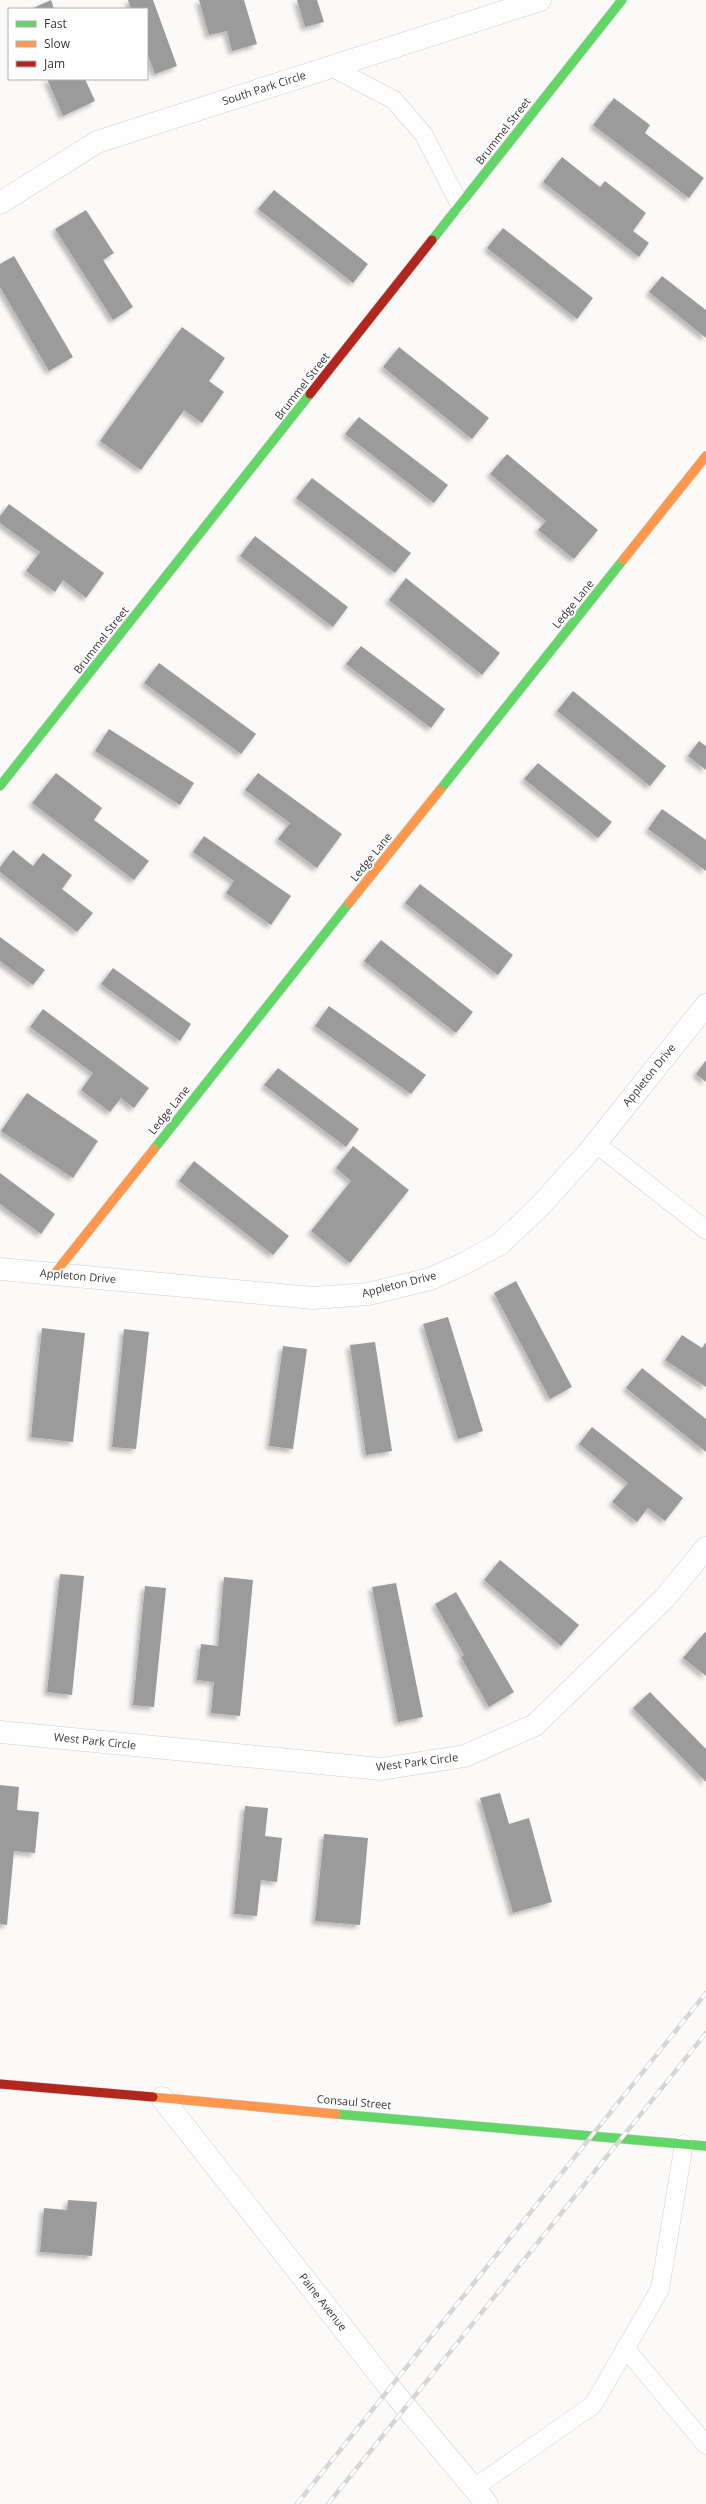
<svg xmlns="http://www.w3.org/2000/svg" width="706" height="2504" font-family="'Open Sans',sans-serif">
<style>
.building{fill:#9c9b9c;filter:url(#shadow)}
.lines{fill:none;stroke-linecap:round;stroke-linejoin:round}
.lane-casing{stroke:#d0cfce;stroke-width:19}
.street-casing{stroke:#d0cfce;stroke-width:23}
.fast-casing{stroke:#d0cfce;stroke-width:10}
.slow-casing{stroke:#d0cfce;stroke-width:10}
.jam-casing{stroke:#d0cfce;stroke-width:10}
.lane{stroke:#fffefe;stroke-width:18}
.street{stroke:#fffefe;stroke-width:22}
.fast{stroke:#63d668;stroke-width:9}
.slow{stroke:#ff974d;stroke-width:9}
.jam{stroke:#b3261e;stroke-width:9}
.rail-casing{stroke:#d7d6d6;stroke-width:4.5}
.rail{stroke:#fff;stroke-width:3;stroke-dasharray:9;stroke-linecap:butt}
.labels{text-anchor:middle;stroke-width:4;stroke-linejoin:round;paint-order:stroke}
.street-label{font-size:11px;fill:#383736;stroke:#fff}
</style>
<defs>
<filter id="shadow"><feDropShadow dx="-3.5" dy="3.5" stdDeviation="2" flood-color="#0004"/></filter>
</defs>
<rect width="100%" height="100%" fill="#fcfaf9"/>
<path class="building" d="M51 0 54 9H31Z
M128 0H153L177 66 155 74 147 53V9H131Z
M199 0H244L257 44 232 51 227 31 209 35Z
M297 0H317L324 22 305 27Z
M47 79H85L95 101 63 116Z
M614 98 650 125 645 133 704 178 689 198 593 125Z
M562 157 600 187 605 181 646 213 633 231 649 243 639 257 543 182Z
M274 190 368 264 353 283 258 209Z
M86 210 114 253 103 260 133 307 113 320 55 229Z
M503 228 593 298 577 319 487 248Z
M14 256 73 357 49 371 0 287V264Z
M662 276 706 310V338L649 292Z
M182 327 225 358 209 381 224 392 202 423 184 410 141 470 100 441Z
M399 347 489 418 472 439 383 367Z
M359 417 448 485 434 503 345 434Z
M507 454 598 530 574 559 538 530 546 521 490 474Z
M312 478 411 553 395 573 296 498Z
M9 504 104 573 86 598 63 580 55 592 26 571 40 552 0 523V516Z
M255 536 348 607 333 627 240 556Z
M406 578 500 653 482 675 389 600Z
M361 646 445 709 431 728 346 664Z
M159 663 256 734 241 754 144 683Z
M573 691 666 766 650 786 557 711Z
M109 729 194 783 180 805 95 751Z
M699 741 706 746V770L688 756Z
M538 763 612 822 598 838 524 779Z
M56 773 102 808 94 820 149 861 134 880 32 803Z
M258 773 342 834 317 868 278 839 290 823 245 790Z
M662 809 706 840V871L648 829Z
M204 836 291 896 271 925 226 893 234 881 193 852Z
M13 850 33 866 43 853 72 875 62 889 93 913 77 932 0 872V867Z
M420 884 513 955 498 975 405 903Z
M0 937 45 970 33 985 0 961Z
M381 940 473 1012 456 1033 364 961Z
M113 968 191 1024 180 1041 101 984Z
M329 1006 426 1075 411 1094 315 1026Z
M43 1009 149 1088 134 1108 121 1098 110 1112 81 1090 93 1073 30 1027Z
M706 1060V1082L696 1074Z
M278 1068 359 1129 346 1147 264 1085Z
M27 1093 98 1141 73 1178 1 1131Z
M353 1146 409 1190 350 1263 311 1231 351 1181 336 1168Z
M194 1161 289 1236 273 1255 179 1181Z
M0 1173 55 1214 41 1234 0 1204Z
M516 1281 572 1387 550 1399 494 1293Z
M448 1317 483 1431 458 1439 423 1324Z
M42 1328 85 1333 73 1442 31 1437Z
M124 1329 149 1332 136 1449 112 1447Z
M682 1335 702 1348 706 1342V1387L665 1360Z
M375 1342 392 1451 366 1455 350 1345Z
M283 1346 307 1349 293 1449 269 1446Z
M642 1368 706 1419V1452L626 1388Z
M592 1427 683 1498 665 1521 648 1508 637 1522 612 1502 628 1483 579 1444Z
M500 1560 579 1625 561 1646 484 1580Z
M60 1574 84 1576 72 1695 47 1692Z
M224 1577 253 1580 240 1716 211 1713 214 1682 197 1680 201 1644 218 1646Z
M396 1583 423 1717 398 1722 372 1587Z
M145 1586 166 1588 154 1707 133 1705Z
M456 1592 514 1692 489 1707 461 1657 464 1655 435 1604Z
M705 1632 706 1633V1676L683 1658Z
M650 1692 706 1749V1782L633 1708Z
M0 1785 19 1787 17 1810 39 1812 35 1853 14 1851 7 1925 0 1924Z
M500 1793 509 1824 529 1818 552 1902 513 1913 480 1798Z
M245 1806 268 1808 265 1836 282 1838 277 1882 261 1880 257 1916 234 1914Z
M324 1834 368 1838 360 1925 315 1921Z
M68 2200 97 2202 92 2256 40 2252 44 2208 67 2210Z"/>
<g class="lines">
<defs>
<path id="lane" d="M331 67 394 100 424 135 460 205
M595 1143 706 1230
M625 2348 706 2445
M474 2488 593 2405 660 2289 684 2144"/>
<path id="street" d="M0 203 97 142 540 0
M0 1269 313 1298 368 1294 430 1279 463 1264 500 1244 540 1206 587 1154 706 1005
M0 1732 381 1769 465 1756 535 1725 664 1599 706 1548
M162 2098 390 2388 487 2504"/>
<path id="fast" d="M432 240 622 0
M0 786 310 394
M440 790 623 560
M154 1149 349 903
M336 2114 706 2146"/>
<path id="slow" d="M623 560 706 456
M349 903 440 790
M55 1273 154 1149
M153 2097 336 2114"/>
<path id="jam" d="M310 394 432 240
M0 2084 153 2097"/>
</defs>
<use href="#lane" class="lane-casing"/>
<use href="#street" class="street-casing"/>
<use href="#fast" class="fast-casing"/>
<use href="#slow" class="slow-casing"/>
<use href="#jam" class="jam-casing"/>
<use href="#lane" class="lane"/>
<use href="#street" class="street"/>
<use href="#fast" class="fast"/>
<use href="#slow" class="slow"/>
<use href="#jam" class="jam"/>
<defs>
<path id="rail" d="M297 2504 706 1993
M328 2504 706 2033"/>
</defs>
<use href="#rail" class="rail-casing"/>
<use href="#rail" class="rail"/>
</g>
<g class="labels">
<g class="street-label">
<text transform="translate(264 88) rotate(-18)" y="4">South Park Circle</text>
<text transform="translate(503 131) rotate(-52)" y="4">Brummel Street</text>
<text transform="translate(302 386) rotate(-52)" y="4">Brummel Street</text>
<text transform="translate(573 604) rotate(-51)" y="4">Ledge Lane</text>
<text transform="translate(101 640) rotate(-52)" y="4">Brummel Street</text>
<text transform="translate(371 857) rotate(-51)" y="4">Ledge Lane</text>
<text transform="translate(649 1075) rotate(-51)" y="4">Appleton Drive</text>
<text transform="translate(169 1110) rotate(-51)" y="4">Ledge Lane</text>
<text transform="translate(78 1276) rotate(5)" y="4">Appleton Drive</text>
<text transform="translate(399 1284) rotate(-14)" y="4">Appleton Drive</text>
<text transform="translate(95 1741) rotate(6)" y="4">West Park Circle</text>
<text transform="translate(417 1762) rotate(-7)" y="4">West Park Circle</text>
<text transform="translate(354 2102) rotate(5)" y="4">Consaul Street</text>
<text transform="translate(323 2302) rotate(52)" y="4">Paine Avenue</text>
</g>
</g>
<rect x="8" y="8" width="140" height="72" fill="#ffffff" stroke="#afafaf"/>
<rect x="16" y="21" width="20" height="6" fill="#63d668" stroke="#afafaf"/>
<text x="44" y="28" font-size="12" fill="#383736">Fast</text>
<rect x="16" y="41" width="20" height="6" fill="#ff974d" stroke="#afafaf"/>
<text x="44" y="48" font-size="12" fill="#383736">Slow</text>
<rect x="16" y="61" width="20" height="6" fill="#b3261e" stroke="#afafaf"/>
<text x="44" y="68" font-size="12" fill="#383736">Jam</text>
</svg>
